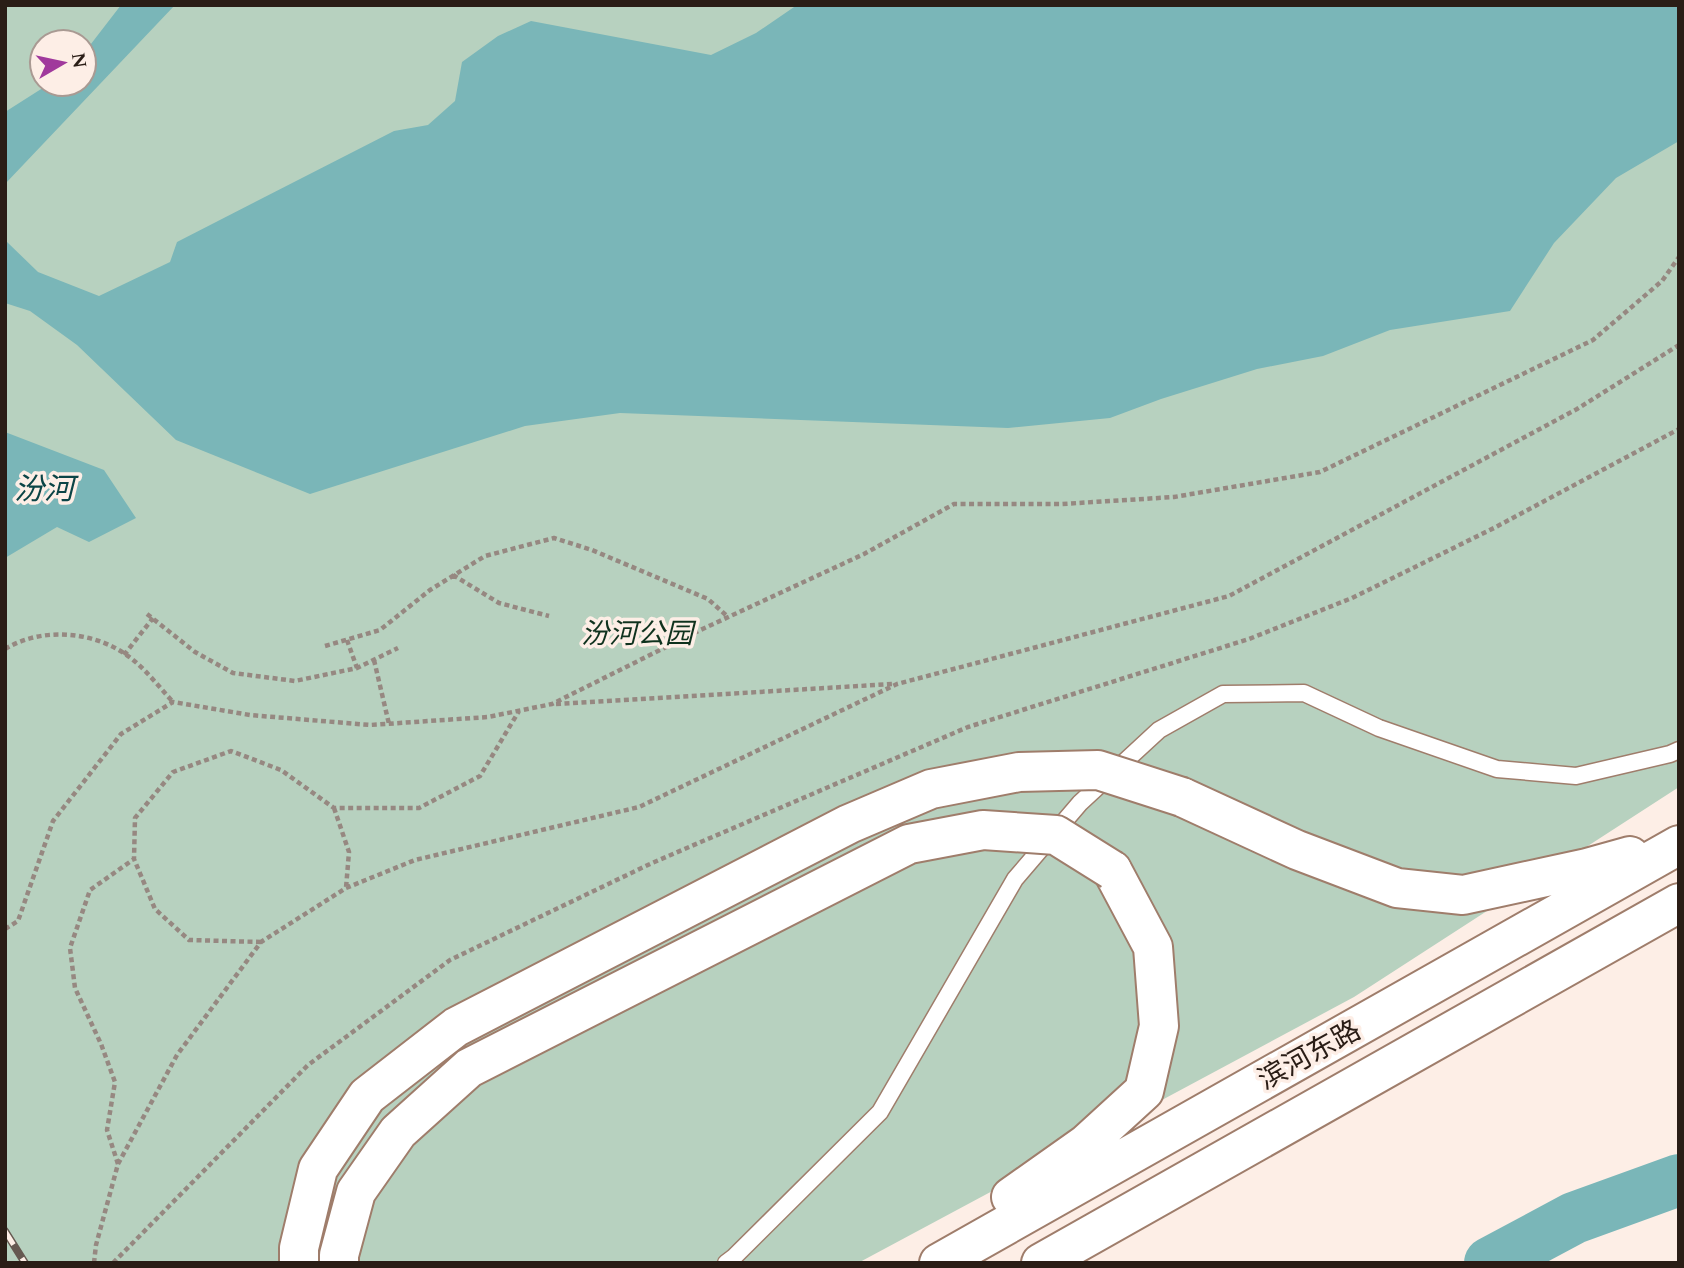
<svg xmlns="http://www.w3.org/2000/svg" width="1684" height="1268" font-family="Spectral,'Noto Sans SC',serif">
<style>
.green{fill:#b7d1bf;fill-rule:evenodd}
.water{fill:#7ab6b8}
.lines{fill:none;stroke-linecap:round;stroke-linejoin:round}
.river{stroke:#7ab6b8;stroke-width:52}
.lane-casing{stroke:#9f7d6b;stroke-width:19}
.highway-casing{stroke:#9f7d6b;stroke-width:42}
.path{stroke:#968881;stroke-width:4.5;stroke-dasharray:5 3.5;stroke-linecap:butt}
.lane{stroke:#fff;stroke-width:16}
.highway{stroke:#fff;stroke-width:38}
.rail-casing{stroke:#665951;stroke-width:8}
.rail{stroke:#fdeee6;stroke-width:5;stroke-dasharray:16;stroke-linecap:butt}
.highway-bridge-casing{stroke:#9f7d6b;stroke-width:42;stroke-linecap:butt}
.highway-bridge{stroke:#fff;stroke-width:38}
.labels{text-anchor:middle;stroke-width:7;stroke-linejoin:round;paint-order:stroke}
.park-label{font-size:28px;font-style:italic;fill:#0f321e;stroke:#fdeee6}
.street-label{font-size:28px;fill:#2a1d16;stroke:#fdeee6}
.water-label{font-size:30px;font-style:italic;fill:#0b4446;stroke:#fdeee6}
</style>
<rect width="100%" height="100%" fill="#fdeee6"/>
<path class="green" d="M5 5H1679V787L1354 997 858 1263H5ZM42 42H84V84H42Z"/>
<path class="water" d="M121 5H175L5 184V112L49 84H84V53Z
M797 5H1679V141L1616 178 1554 243 1510 311 1390 330 1323 356 1257 369 1161 399 1110 418 1008 428 620 413 525 426 310 494 176 440 77 345 30 311 5 303V240L38 272 99 296 170 262 177 242 394 131 428 125 455 101 462 62 498 36 531 21 711 55 756 33Z
M5 432 104 470 136 518 89 542 57 527 5 558Z"/>
<g class="lines">
<path class="river" d="M1490 1263 1574 1218 1679 1180"/>
<defs>
<path id="lane" d="M726 1263 734 1257 880 1112 1015 879 1080 803 1159 730 1223 694 1304 693 1379 728 1497 769 1576 776 1670 754 1679 750"/>
<path id="highway" d="M1182 797 1297 850 1397 888 1463 895 1587 868 1630 856
M1011 1197 1086 1144 1144 1091 1159 1026 1153 947 1112 870
M939 1263 1679 845
M1041 1263 1679 903"/>
</defs>
<use href="#lane" class="lane-casing"/>
<use href="#highway" class="highway-casing"/>
<path class="path" d="M453 575 499 603 549 616
M147 614 195 652 233 673 295 681 357 668 398 648
M347 640 357 668
M325 646 380 630 430 590 485 556 554 538 592 550 708 599 728 617
M5 649C43 626 97 631 132 659 147 671 160 688 173 702
M124 655 153 618
M374 660 389 724
M556 704 893 684
M334 808 349 852 346 888
M5 929 18 921 53 821 121 734 173 702 250 715 370 725 488 717 552 704 694 633 864 554 954 504H1062L1174 497 1320 472 1593 340 1662 281 1679 257
M261 942 189 940 155 909 134 859 135 818 173 772 231 751 281 770 334 808H419L480 776 519 711
M118 1164 107 1130 115 1082 101 1044 75 988 70 948 90 890 134 859
M94 1263 96 1245 118 1164 177 1055 261 942 346 888 415 860 639 807 897 684 1229 596 1577 409 1679 345
M113 1263 308 1065 450 960 652 863 968 727 1249 639 1352 598 1494 528 1679 429"/>
<use href="#lane" class="lane"/>
<use href="#highway" class="highway"/>
<defs>
<path id="rail" d="M5 1231 25 1263"/>
</defs>
<use href="#rail" class="rail-casing"/>
<use href="#rail" class="rail"/>
<defs>
<path id="highway-bridge" d="M299 1263V1248L318 1169 367 1096 456 1027 849 824 931 789 1019 772 1098 770 1182 797
M339 1263V1255L356 1192 398 1132 469 1068 909 844 983 830 1056 835 1112 870"/>
</defs>
<use href="#highway-bridge" class="highway-bridge-casing"/>
<use href="#highway-bridge" class="highway-bridge"/>
</g>
<g class="labels">
<g class="park-label">
<text x="637" y="643">汾河公园</text>
</g>
<g class="street-label">
<text transform="translate(1309 1054) rotate(-29)" y="10">滨河东路</text>
</g>
<g class="water-label">
<text x="44" y="499">汾河</text>
</g>
</g>
<rect width="1684" height="1268" fill="none" stroke="#2a1d16" stroke-width="14"/>
<g transform="translate(63 63) rotate(81)"><circle r="33" fill="#fdeee6" stroke="#a99a93" stroke-width="2"/>
<path d="M0-5L12 26L0 18L-12 26Z" fill="#a0399c"/>
<text y="-10" font-size="19" font-weight="bold" text-anchor="middle" fill="#2a1d16">N</text>
</g>
</svg>
